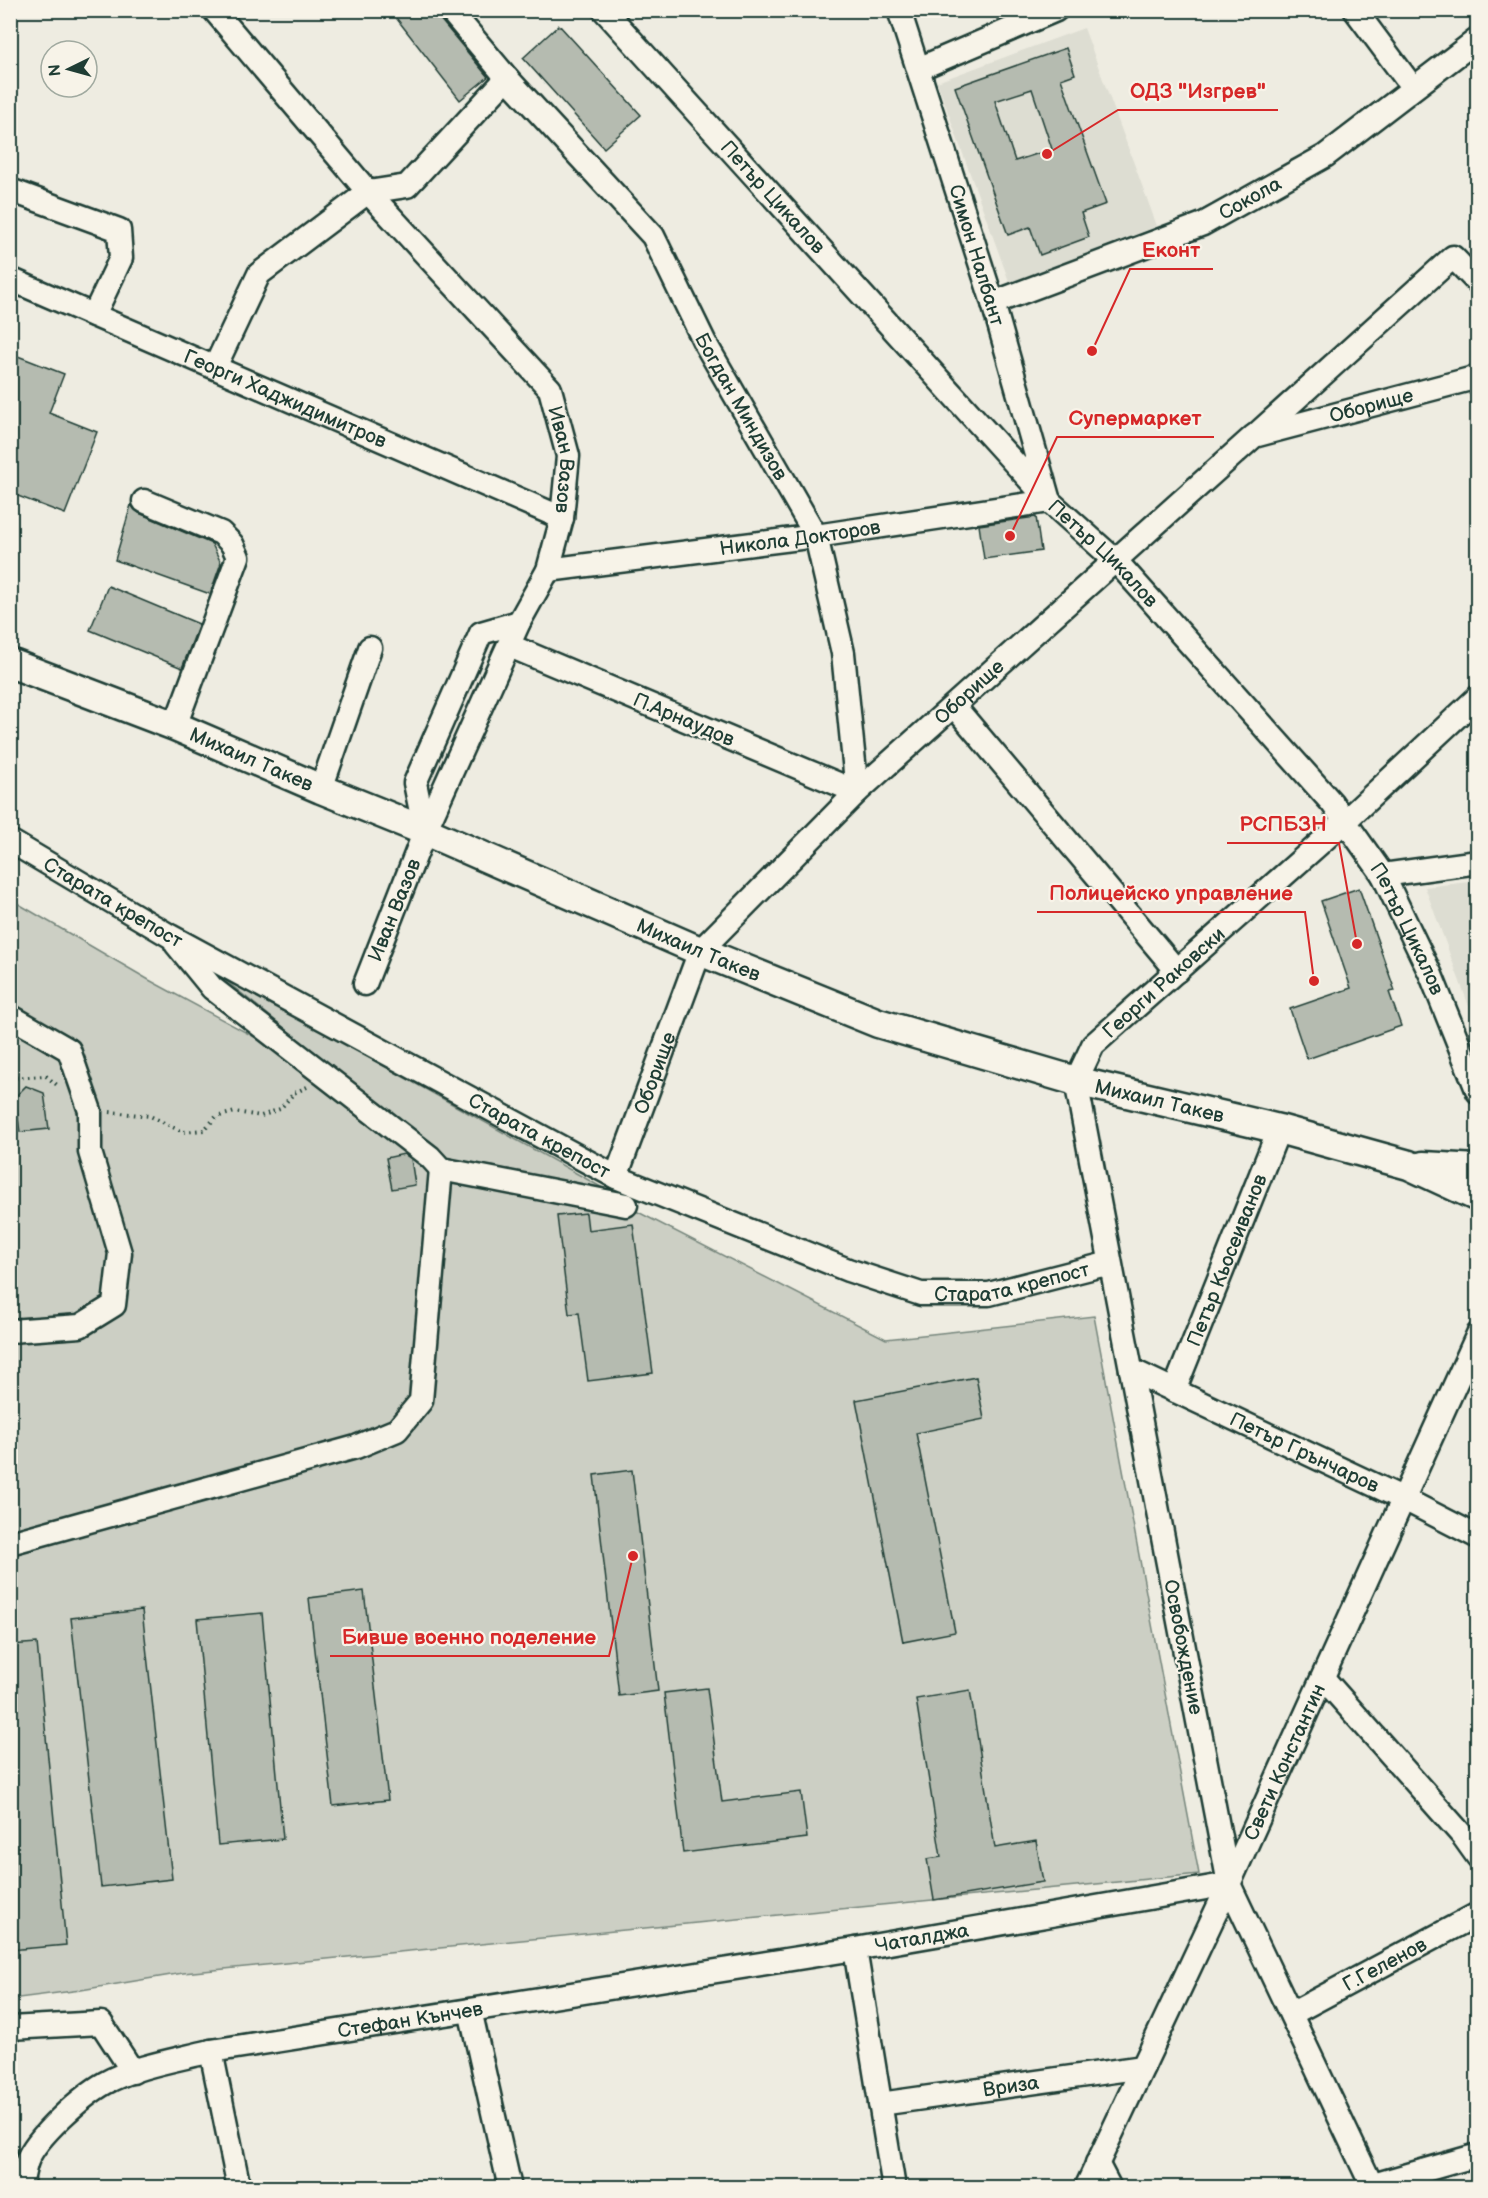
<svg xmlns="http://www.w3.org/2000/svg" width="1488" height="2198" font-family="'Balsamiq Sans',sans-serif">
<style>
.built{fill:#ddddd2}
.green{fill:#cccfc4;stroke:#76867c;stroke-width:1.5}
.building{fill:#b5bbb0;stroke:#1f3d34;stroke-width:1.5;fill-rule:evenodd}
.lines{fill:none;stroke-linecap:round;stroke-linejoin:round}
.minor-casing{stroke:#1f3d34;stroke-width:27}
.major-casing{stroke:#1f3d34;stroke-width:33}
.path{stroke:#1f3d34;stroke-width:4;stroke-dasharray:1.5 4.5;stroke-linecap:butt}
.minor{stroke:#f7f3e8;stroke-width:22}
.major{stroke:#f7f3e8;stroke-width:28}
.labels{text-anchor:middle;stroke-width:4.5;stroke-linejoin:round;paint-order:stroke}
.street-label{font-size:20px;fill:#1f3d34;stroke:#f7f3e8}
.leader{fill:none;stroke:#d62828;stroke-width:2}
.callout-dot{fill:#d62828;stroke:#f7f3e8;stroke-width:2}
.callout-label{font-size:21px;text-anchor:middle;font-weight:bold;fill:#d62828;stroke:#f7f3e8;stroke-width:4.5;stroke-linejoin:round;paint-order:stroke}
</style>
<rect width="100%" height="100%" fill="#eeece1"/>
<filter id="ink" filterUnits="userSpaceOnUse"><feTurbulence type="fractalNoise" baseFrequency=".0167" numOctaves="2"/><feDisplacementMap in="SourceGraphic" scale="12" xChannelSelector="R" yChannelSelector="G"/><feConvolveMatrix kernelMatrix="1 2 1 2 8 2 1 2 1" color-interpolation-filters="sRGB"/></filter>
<g filter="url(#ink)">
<path class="built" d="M1084 28 1157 226 1010 284 937 82Z
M1477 881H1478L1477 1028 1425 887Z"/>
<path class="green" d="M10 899 149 980 380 1105 215 972 610 1192 492 1166 522 1182 638 1212 886 1339 1094 1316 1199 1874 183 1973 81 1990 11 1999Z"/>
<path class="building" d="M390 10H436L440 19 488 77 460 100Z
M559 25 641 115 604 148 523 58Z
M1066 48 1075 74 1061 79 1106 204 1081 213 1089 237 1040 255 1030 227 1008 235 955 87ZM1032 89 1052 149 1015 161 995 101Z
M10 353 64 374 49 413 97 432 65 514 10 493Z
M131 505 139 513 212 544 221 563 210 594 115 560Z
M1036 517 1041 551 984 559 979 525Z
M108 586 199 624 182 668 90 630Z
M1359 888 1395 991 1389 992 1401 1026 1307 1059 1290 1009 1351 988 1321 901Z
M26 1086 44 1093 49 1129 20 1132 15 1097Z
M404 1154 411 1159 415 1185 392 1189 386 1158Z
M586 1213 588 1230 633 1224 653 1373 588 1381 579 1313 569 1314 557 1216Z
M976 1377 984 1419 916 1433 955 1632 903 1642 856 1400Z
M632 1470 658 1691 619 1696 594 1475Z
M364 1591 388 1800 333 1806 309 1598Z
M142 1610 172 1879 101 1887 71 1618Z
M262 1613 283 1839 218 1845 197 1619Z
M37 1643 66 1945 10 1950V1645Z
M707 1688 722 1802 801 1792 807 1838 683 1853 664 1693Z
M970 1690 995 1848 1036 1841 1043 1882 934 1900 927 1859 941 1857 916 1699Z"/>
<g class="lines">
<defs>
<g id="minor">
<path id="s1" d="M214 10 368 192 550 389 568 456 562 518 548 570 519 622 425 831 365 984"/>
<path id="s2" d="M450 10 507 78 653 236 705 343 816 536 843 653 857 792 510 646"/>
<path id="s3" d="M604 10 1049 501 1116 561 1332 803 1383 875 1431 975 1478 1092"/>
<path d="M1355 10 1413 88"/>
<path d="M918 69 1056 10"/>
<path d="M10 190 119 230 121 258 94 315"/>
<path id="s4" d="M10 279 562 518"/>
<path id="s5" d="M993 303 1203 224 1325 156 1478 39"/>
<path d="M215 367 259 274 368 192 407 186 507 78"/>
<path d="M1258 433 1453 257 1478 283"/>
<path d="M144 501 221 533 232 544 238 557 175 726"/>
<path id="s6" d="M548 570 816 536 1049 501 993 303 899 10"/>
<path d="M954 706 1177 971"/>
<path d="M321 789 370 648"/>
<path d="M425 831 415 783 481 633 519 622"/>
<path id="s7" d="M10 841 170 936 616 1177 848 1270 921 1294H989L1110 1263"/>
<path d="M1383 875 1478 862"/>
<path d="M176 944 212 988 430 1157 441 1169 626 1205"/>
<path d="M10 1016 69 1050 90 1111V1152L120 1253 114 1305 80 1326 10 1331"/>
<path id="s8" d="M616 1177 700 951 857 792 1254 436 1474 378 1478 375"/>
<path id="s9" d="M1131 1370 1404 1499 1478 1537"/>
<path id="s10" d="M1174 1391 1279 1129"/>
<path d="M10 1543 356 1447 397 1430 421 1401 441 1169"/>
<path d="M1323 1678 1463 1836 1478 1857"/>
<path d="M470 2010 510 2188"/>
<path id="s11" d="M1291 2014 1478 1914"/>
<path d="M10 2028 101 2023 133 2072"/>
<path d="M211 2051 239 2188"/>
<path id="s12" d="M880 2104 1143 2067"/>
<path d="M1097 2163 1110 2188"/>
<path d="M1373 2185 1478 2155"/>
<path id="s13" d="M20 2188C23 2179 24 2169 27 2161 36 2137 82 2096 105 2083 136 2066 176 2060 211 2051L855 1949"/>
<path id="s14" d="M894 2188 855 1949 1229 1884"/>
<path id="s15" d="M1086 2188 1229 1884 1478 1334"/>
<path id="s16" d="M1373 2188 1229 1884 1076 1081 1093 1045 1345 821 1478 697"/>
</g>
<g id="major">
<path id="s17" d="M10 663 175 726 321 789 425 831 700 951 878 1023 1076 1081 1279 1129 1409 1165 1478 1197"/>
<path d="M1423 1166 1478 1169"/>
</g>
</defs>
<use href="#minor" class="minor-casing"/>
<use href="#major" class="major-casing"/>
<path class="path" d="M10 1078 46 1076 57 1085
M10 1111 17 1112
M110 1112 150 1116 183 1132 204 1130 216 1117 235 1112 261 1116 280 1109 294 1093 307 1087"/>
<use href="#minor" class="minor"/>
<use href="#major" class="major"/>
</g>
</g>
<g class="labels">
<g class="street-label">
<text dy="7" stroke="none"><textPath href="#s3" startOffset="252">Петър Цикалов</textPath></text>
<text dy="7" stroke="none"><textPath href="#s5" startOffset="278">Сокола</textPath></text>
<text transform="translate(977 255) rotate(73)" y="7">Симон Налбант</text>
<text dy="7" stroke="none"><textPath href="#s4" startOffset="300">Георги Хаджидимитров</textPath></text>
<text dy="7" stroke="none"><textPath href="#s8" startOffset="1119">Оборище</textPath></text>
<text dy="7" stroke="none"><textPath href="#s2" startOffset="496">Богдан Миндизов</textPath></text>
<text dy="7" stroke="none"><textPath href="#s1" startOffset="579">Иван Вазов</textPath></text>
<text dy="7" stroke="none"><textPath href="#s6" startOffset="254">Никола Докторов</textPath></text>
<text dy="7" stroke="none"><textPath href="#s3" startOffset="738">Петър Цикалов</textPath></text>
<text dy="7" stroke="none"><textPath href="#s8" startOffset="615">Оборище</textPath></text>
<text transform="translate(684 719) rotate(23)" y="7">П.Арнаудов</text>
<text dy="7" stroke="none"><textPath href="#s17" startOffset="260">Михаил Такев</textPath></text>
<text dy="7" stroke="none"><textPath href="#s7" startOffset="120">Старата крепост</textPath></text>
<text transform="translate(394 910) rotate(-68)" y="7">Иван Вазов</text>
<text dy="7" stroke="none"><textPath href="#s3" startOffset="1224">Петър Цикалов</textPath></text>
<text dy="7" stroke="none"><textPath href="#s17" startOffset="746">Михаил Такев</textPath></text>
<text dy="7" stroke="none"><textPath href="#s16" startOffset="1288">Георги Раковски</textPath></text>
<text dy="7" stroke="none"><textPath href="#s8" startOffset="111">Оборище</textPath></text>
<text dy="7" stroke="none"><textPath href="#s17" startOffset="1232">Михаил Такев</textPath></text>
<text dy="7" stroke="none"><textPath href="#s7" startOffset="606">Старата крепост</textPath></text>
<text dy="7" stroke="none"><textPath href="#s10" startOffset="141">Петър Кьосеиванов</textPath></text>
<text dy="7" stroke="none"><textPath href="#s7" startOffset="1112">Старата крепост</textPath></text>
<text dy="7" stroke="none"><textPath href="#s9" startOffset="192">Петър Грънчаров</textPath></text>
<text transform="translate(1184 1647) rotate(79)" y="7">Освобождение</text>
<text dy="7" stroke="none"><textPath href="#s15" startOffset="470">Свети Константин</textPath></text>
<text dy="7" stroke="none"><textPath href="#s14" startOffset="310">Чаталджа</textPath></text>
<text dy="7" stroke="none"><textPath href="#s11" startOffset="106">Г.Геленов</textPath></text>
<text dy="7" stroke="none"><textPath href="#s13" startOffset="452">Стефан Кънчев</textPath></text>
<text dy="7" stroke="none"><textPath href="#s12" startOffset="132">Вриза</textPath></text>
</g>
</g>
<path class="leader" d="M1047 154L1118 110H1278M1092 351L1130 269H1213M1010 536L1057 437H1214M1357 944L1339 843H1227M1314 981L1305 912H1037M633 1556L609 1656H330"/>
<g class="callout-dot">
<circle cx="1047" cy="154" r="6"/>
<circle cx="1092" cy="351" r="6"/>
<circle cx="1010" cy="536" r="6"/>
<circle cx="1357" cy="944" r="6"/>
<circle cx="1314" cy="981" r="6"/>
<circle cx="633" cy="1556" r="6"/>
</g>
<g class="callout-label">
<text x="1198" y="98">ОДЗ "Изгрев"</text>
<text x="1171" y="257">Еконт</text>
<text x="1135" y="425">Супермаркет</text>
<text x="1283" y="831">РСПБЗН</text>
<text x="1171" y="900">Полицейско управление</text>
<text x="469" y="1644">Бивше военно поделение</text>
</g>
<rect width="1488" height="2198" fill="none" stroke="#f7f3e8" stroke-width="36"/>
<rect x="18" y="18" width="1452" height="2162" fill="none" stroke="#1f3d34" stroke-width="2" filter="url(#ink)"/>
<g transform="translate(69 69) rotate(265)"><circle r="28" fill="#f7f3e8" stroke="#a1aaa0" stroke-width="1.5"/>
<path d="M0-4.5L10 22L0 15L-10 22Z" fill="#1f3d34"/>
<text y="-9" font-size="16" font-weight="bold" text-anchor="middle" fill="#1f3d34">N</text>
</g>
</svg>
